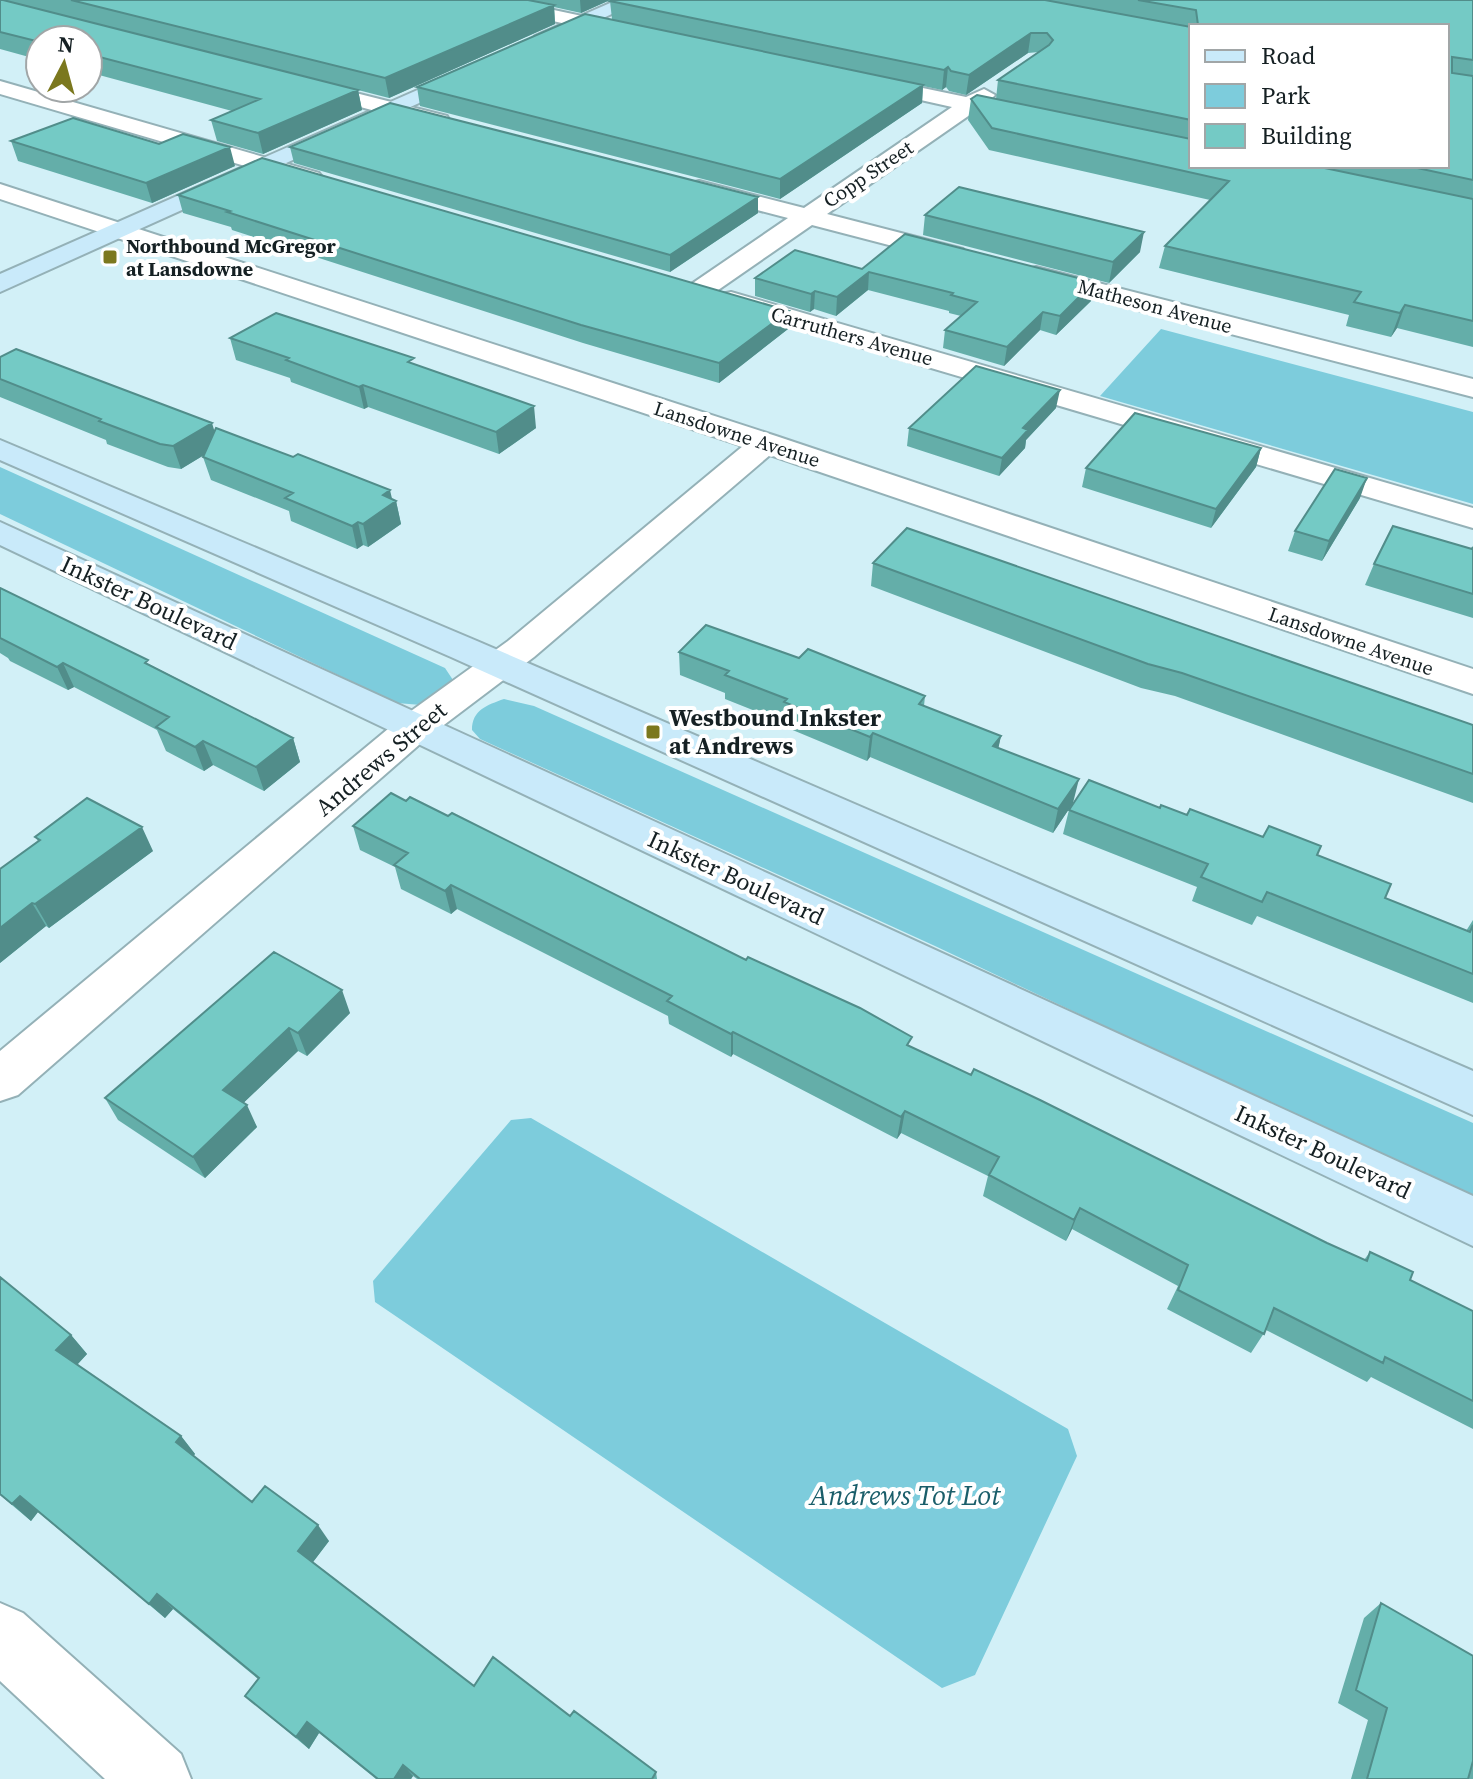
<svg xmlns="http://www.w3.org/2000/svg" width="1473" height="1779" font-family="'Source Serif 4',serif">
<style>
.green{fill:#7dccdc}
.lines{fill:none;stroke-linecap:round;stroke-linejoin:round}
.minor-casing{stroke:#94b1b7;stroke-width:4}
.secondary-casing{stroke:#94b1b7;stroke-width:4}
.minor{fill:#fff;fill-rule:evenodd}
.secondary{fill:#c9eafa;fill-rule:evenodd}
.wall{fill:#64aea9;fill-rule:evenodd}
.shaded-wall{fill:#518d8a}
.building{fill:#74cac5;stroke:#518d8a;stroke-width:2}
.poi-dot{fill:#7b781e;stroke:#fff;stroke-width:3}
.labels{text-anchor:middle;stroke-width:8;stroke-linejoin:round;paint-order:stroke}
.far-street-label{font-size:20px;fill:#152023;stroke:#fff}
.far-poi-label{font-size:20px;font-weight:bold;fill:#152023;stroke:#fff;text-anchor:start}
.street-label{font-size:24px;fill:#152023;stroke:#fff}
.poi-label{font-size:24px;font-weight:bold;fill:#152023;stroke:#fff;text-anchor:start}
.near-park-label{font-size:28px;font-style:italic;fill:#1a5e6a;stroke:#fff}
</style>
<rect width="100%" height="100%" fill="#d2f0f7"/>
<path class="green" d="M1161 329 1473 412V504L1100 396Z
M0 467 445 668 453 680 451 688 421 705 397 703 0 514Z
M504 699 534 706 1473 1123V1200L935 946 480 739 472 730C472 710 487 705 504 699Z
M531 1118 1068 1429 1077 1456 975 1675 942 1688 375 1302 373 1281 511 1120Z"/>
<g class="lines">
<defs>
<path id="minor" d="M472 0H507L629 26 639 32 629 38 481 5Z
M865 76 966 97 984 89 995 95 988 102 1036 112 1039 117 1028 124 974 112 827 214 963 249 967 254 963 259 954 262 812 225 708 297H690L686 291 690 285 788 218 691 193 687 188 691 183 699 181 804 208 952 107 858 86 855 82Z
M300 79 447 116 450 121 439 128 293 89 290 85Z
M0 81 319 173 323 178 319 183H303L0 94Z
M0 184 776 436 1473 669V694L770 455 534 657 428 737 18 1095 0 1101V1051L400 719 508 641 743 446 0 199Z
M1036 267 1473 379V397L1027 281 1023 275 1027 269Z
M731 292 1473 508V528L721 306 718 300 721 294Z
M0 1603 23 1613 181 1754 191 1779H105L0 1681Z"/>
<path id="secondary" d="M617 0H641L549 44H535L532 40 535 36Z
M472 66 482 72 479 76 0 292V274Z
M0 440 477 641 1473 1071V1115L451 657 0 460Z
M0 522 1473 1196V1246L0 545Z"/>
</defs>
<use href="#minor" class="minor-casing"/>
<use href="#secondary" class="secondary-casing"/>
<use href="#minor" class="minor"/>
<use href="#secondary" class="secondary"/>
</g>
<path class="wall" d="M0 0H610L581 13 554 7 555 24 389 98 358 90 362 110 263 154 217 141 211 120 232 111 88 72V40H40V60L0 49Z
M612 0H1473V347L1397 328 1391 337 1346 326 1349 315 1159 268 1165 246 1210 200 989 150 968 120 971 99H996L998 80 1039 52 1028 53 966 95 949 91 946 87 942 90 923 86 922 103 780 199 420 106 417 87 612 19 610 1ZM1191 26H1447V166H1191Z
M11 141 235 166 152 203 18 161Z
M290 147 758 213 670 272 294 163Z
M178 195 789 311 788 329 719 383 583 343 232 230 231 227 183 213Z
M925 215 1140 252 1109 283 923 235Z
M862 269 1091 301 1056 335 1040 330 1004 366 943 348 945 330 961 316 949 313V311L868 290 836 316 814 309 810 312 755 296V278Z
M230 338 536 428 499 454 368 407 364 409 291 382 290 378 236 360Z
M0 357 214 431 396 501 401 524 368 547 363 545 357 549 291 521 289 511 211 480 203 457 204 455 181 469 168 467 107 444 106 440 0 397Z
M1056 408 1026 440 1025 448 999 476 907 446 909 428Z
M1261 448 1256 467 1211 528 1082 487 1086 468Z
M1360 498 1322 561 1288 551 1295 531Z
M1473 547V618L1365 585 1374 564 1472 549Z
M873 563 1473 725V803L1175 696 1141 688 871 586Z
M0 588 293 738 300 762 264 791 213 765 204 771 166 751 157 730 74 687 68 690 10 661 8 658 0 653Z
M679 652 799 658 925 696 924 706 1001 736 998 748 1073 803 1053 833 870 757 867 761 783 726V722L725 699V693L680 675Z
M1160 808 1263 837 1317 855 1385 898 1466 931 1473 920V1003L1257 916 1252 925 1192 901 1197 887 1063 834 1069 810Z
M353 826 910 1046 1327 1243 1364 1260 1370 1252 1410 1280 1473 1311V1429L1371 1377 1367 1382 1266 1330 1251 1353 1167 1309 1178 1286 1072 1229 1066 1241 983 1196 988 1176 901 1133 897 1139 733 1054 731 1057 669 1024 668 1016 457 909 451 914 401 889 395 867 360 850Z
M35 837 153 851 49 928 46 926 0 963 38 841Z
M274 952 350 1013 307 1056 298 1051 243 1103 257 1127 205 1178 118 1120 105 1098Z
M71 1335 87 1354 77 1365 181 1436 195 1454 193 1456 252 1502 329 1541 313 1562 474 1686 570 1716 656 1772 657 1779H417L413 1776 411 1779H376L319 1733 309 1749 245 1696 258 1679 173 1609 165 1618 38 1512 31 1521 0 1495Z
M1381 1603 1473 1656V1779H1351L1368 1720 1338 1703 1364 1618Z"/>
<path class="shaded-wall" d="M580 0H610L581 13Z
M554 5 555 24 389 98 385 78Z
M1031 33 1028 53 966 95 969 75Z
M948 67 946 87 942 90 944 70Z
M923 85 922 103 780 199V179Z
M358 90 362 110 263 154 258 133Z
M230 147 235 166 152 203 146 183Z
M758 197V213L670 272V255Z
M1144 232 1140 252 1109 283 1113 262Z
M869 272 868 290 836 316 837 297Z
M1094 282 1091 301 1056 335 1060 316Z
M815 291 814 309 810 312 811 294Z
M1405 305 1397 328 1391 337 1400 313Z
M789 311 788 329 719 383V363Z
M1043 312 1040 330 1004 366 1007 347Z
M363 385 368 407 364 409 359 387Z
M1060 390 1056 408 1026 440 1025 448 999 476 1002 458 1023 428Z
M534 406 536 428 499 454 496 432Z
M212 423 219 446 181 469 173 446Z
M1261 448 1256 467 1211 528 1216 509Z
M1367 478 1360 498 1322 561 1329 541Z
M390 490 393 503 396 501 401 524 368 547 363 524 383 495Z
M358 522 363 545 357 549 352 526Z
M63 663 74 687 68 690 57 667Z
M873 733 870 757 867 761 870 737Z
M1001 736 996 759 993 746Z
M293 738 300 762 264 791 256 767Z
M203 741 213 765 204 771 195 747Z
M1079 779 1073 803 1053 833 1058 809Z
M142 827 153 851 49 928 35 904Z
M451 885 457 909 451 914 445 891Z
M32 903 46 926 0 963V928Z
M342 990 350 1013 307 1056 298 1033Z
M289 1028 298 1051 234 1112 223 1090Z
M733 1032V1054L731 1057V1034Z
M247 1105 257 1127 205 1178 193 1157Z
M905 1111 901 1133 897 1139 901 1117Z
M1080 1208 1072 1229 1066 1241 1074 1220Z
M71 1335 87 1354 73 1369 56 1350Z
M181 1436 195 1454 190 1460 176 1442Z
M20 1496 38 1512 31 1521 12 1504Z
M318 1525 329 1541 310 1566 298 1551Z
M157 1594 173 1609 165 1618 149 1604Z
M307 1722 319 1733 309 1749 296 1737Z
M403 1765 413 1776 411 1779H394Z"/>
<path class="building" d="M0 0H3L358 90 258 133 211 120 260 99 88 54V40H40V42L0 32Z
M71 0H528L554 5 385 78Z
M612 0H1045L1191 27V120L998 80 1049 45 1053 40 1047 33H1031L969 75 951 71 948 67 944 70 610 1Z
M1138 0H1473V60L1452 57V73L1473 76V180L1408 166H1447V26H1197L1198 25 1196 10Z
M585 14 923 85 780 179 417 87Z
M977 95 1191 139V166H1315L1473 199V321L1405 305 1400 313 1354 302 1361 292 1165 246 1229 181 992 128 971 99Z
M390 103 758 197 670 255 290 147Z
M73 118 159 144 183 134 230 147 146 183 11 141Z
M262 158 789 311 719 363 581 325 227 212 230 211 178 195Z
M959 187 1144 232 1113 262 925 215Z
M905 234 1094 282 1060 316 1043 312 1007 347 945 330 977 302 951 295 953 293 869 272 837 297 815 291 811 294 755 278 795 250 862 269Z
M276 313 414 358 408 362 534 406 496 432 363 385 359 387 286 360 289 358 230 338Z
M16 349 212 423 173 446 160 444 99 421 101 419 0 379V357Z
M976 366 1060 390 1023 428 1028 430 1002 458 909 428Z
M1135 413 1261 448 1216 509 1086 468Z
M216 428 293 457 298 454 390 490 383 495 396 501 363 524 358 522 352 526 285 498 293 493 203 457Z
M1335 469 1367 478 1329 541 1295 531Z
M1393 526 1472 549 1473 547V594L1374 564Z
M907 528 1473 725V774L1182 673 1148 664 873 563Z
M0 588 148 660 145 663 293 738 256 767 203 741 195 747 156 727 169 717 63 663 57 667 0 638Z
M706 625 799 658 808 649 925 696 919 704 1001 736 993 746 1079 779 1058 809 873 733 870 737 784 702 787 699 725 675 729 671 679 652Z
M1089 780 1160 808 1161 805 1187 815 1190 809 1263 837 1269 826 1321 846 1317 855 1391 884 1385 898 1470 932 1473 925V974L1267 892 1262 902 1201 877 1208 864 1069 810Z
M391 793 406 801 410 797 448 816 452 813 746 960 748 957 860 1008 912 1037 907 1045 971 1075 974 1069 1040 1100 1327 1243 1367 1261 1370 1252 1413 1272 1410 1280 1473 1311V1401L1385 1357 1383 1363 1274 1308 1264 1334 1178 1290 1188 1265 1080 1208 1074 1220 989 1175 999 1157 905 1111 901 1117 733 1032 731 1034 667 1001 672 996 451 885 445 891 394 865 408 853 353 826Z
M87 798 142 827 35 904 32 903 0 928V869L40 840 35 837Z
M274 952 342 990 298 1033 289 1028 223 1090 247 1105 193 1157 105 1098Z
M0 1277 71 1335 56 1350 181 1436 176 1442 252 1502 265 1486 318 1525 298 1551 474 1686 493 1657 570 1716 574 1711 656 1772 652 1779H420L403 1765 394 1779H378L307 1722 296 1737 245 1696 259 1678 157 1594 149 1604 20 1496 12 1504 0 1494Z
M1381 1603 1473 1656V1761L1468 1779H1367L1387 1708 1356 1690Z"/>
<g class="poi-dot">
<rect x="102" y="249" width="16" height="16" rx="4"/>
<rect x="645" y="724" width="16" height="16" rx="4"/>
</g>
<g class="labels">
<g class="far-street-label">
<text transform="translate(868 174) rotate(-34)" y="7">Copp Street</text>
<text transform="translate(1155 306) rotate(15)" y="7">Matheson Avenue</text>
<text transform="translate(852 336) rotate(16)" y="7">Carruthers Avenue</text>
<text transform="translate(737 434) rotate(18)" y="7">Lansdowne Avenue</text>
<text transform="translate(1351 641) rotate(19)" y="7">Lansdowne Avenue</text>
</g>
<g class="far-poi-label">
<text x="126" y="253">Northbound McGregor<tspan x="126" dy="23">at Lansdowne</tspan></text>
</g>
<g class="street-label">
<text transform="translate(149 603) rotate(25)" y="8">Inkster Boulevard</text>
<text transform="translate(381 759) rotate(-40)" y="8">Andrews Street</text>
<text transform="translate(736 878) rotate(25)" y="8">Inkster Boulevard</text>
<text transform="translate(1323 1152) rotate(25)" y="8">Inkster Boulevard</text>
</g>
<g class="poi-label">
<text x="669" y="726">Westbound Inkster<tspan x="669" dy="28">at Andrews</tspan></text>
</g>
<g class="near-park-label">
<text x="905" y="1505">Andrews Tot Lot</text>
</g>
</g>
<rect x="1189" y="24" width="260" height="144" fill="#ffffff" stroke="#a1a6a7" stroke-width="2"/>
<rect x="1205" y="50" width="40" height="12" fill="#c9eafa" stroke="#a1a6a7" stroke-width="2"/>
<text x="1261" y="64" font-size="24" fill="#152023">Road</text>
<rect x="1205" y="84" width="40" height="24" fill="#7dccdc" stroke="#a1a6a7" stroke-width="2"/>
<text x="1261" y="104" font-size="24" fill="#152023">Park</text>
<rect x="1205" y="124" width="40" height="24" fill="#74cac5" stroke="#a1a6a7" stroke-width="2"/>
<text x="1261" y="144" font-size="24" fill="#152023">Building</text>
<g transform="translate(64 64) rotate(6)"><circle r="38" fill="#ffffff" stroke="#a1a6a7" stroke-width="2"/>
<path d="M0-6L14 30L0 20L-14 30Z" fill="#7b781e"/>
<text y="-12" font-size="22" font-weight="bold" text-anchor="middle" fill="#152023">N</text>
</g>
</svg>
